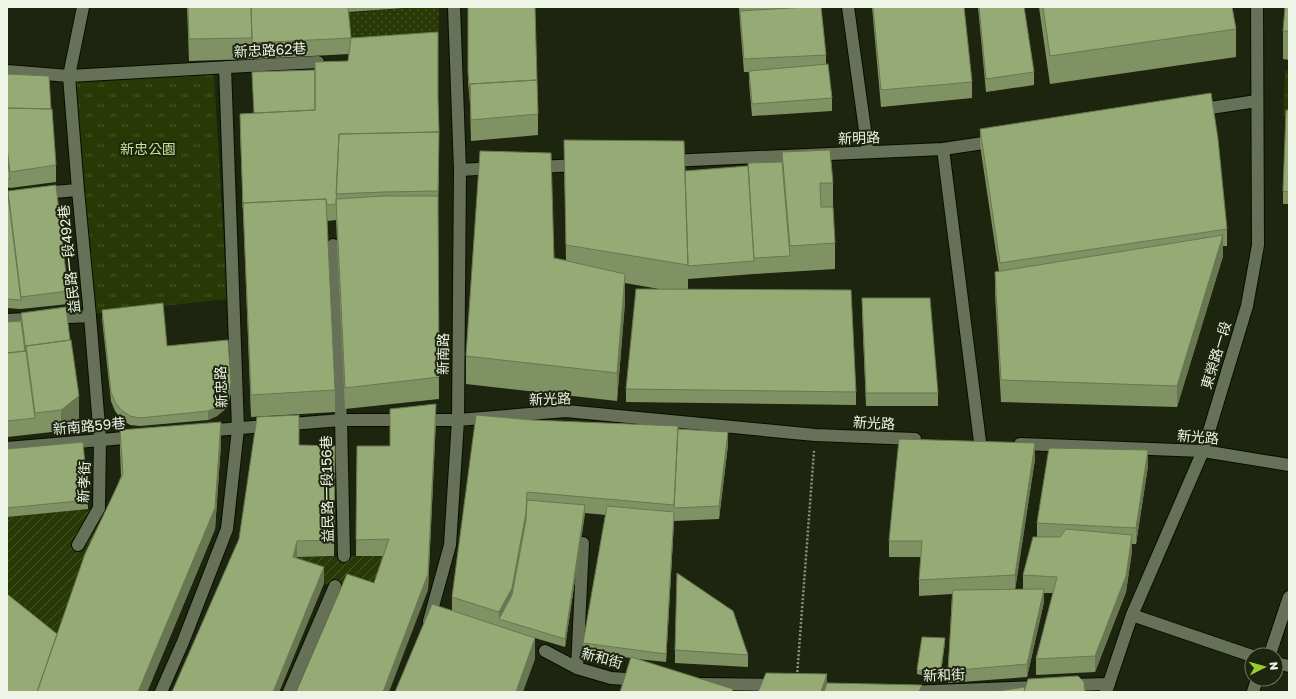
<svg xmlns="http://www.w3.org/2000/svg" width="1296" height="699" font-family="'Golos Text','Noto Sans TC',sans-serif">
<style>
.grass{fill:url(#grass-dots)}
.park{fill:url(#park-tufts)}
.garden{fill:url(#garden-furrows)}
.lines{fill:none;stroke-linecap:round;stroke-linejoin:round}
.lane-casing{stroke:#070e00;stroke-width:14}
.street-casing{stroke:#070e00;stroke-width:14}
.path{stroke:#8c9382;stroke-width:2.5;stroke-dasharray:2 2;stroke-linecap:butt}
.lane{stroke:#677158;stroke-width:12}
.street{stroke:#677158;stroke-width:12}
.wall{fill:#809264}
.shaded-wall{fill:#687751}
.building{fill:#95aa74;stroke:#687751}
.labels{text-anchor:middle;stroke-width:4;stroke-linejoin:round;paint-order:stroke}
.street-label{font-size:14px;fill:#eef4e6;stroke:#1d250f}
.park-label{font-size:14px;fill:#c4e394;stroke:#1d250f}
</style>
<defs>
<pattern id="grass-dots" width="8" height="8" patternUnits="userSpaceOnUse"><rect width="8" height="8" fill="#293906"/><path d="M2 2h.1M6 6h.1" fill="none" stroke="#48562a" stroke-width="1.8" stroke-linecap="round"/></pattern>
<pattern id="park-tufts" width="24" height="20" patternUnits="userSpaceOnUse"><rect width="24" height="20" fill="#293906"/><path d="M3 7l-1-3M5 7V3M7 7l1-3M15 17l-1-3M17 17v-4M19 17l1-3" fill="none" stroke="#48562a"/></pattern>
<pattern id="garden-furrows" width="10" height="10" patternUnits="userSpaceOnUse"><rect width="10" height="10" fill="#293906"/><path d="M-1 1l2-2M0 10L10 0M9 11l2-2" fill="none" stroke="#48562a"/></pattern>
</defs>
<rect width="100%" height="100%" fill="#1d250f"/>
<path class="grass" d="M418 7H439L438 48 351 54 347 13Z"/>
<path class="park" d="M1285 70H1289V116H1283Z
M214 74 227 299 92 314 72 81Z"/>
<path class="garden" d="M88 509 109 524 61 646 7 602V517Z
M389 556 374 599 293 573 297 557Z"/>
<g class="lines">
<defs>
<path id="lane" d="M7 71 69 76 318 62
M41 193 78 190
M333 245 341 420 344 556
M7 320 90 316
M341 420H458
M78 545 99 508 100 439 90 316 78 190 69 76 83 7
M1132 615 1252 656
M545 651 577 668 611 678 641 680
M1268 655 1271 651 1289 597
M1276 663 1289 666
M577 668 583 543
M701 684 776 685
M1069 685 1109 684
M161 692 183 642 227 529 238 429 225 67
M289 692 335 586
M907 692 1036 687
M1253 692 1257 679"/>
<path id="street" d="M848 7 868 152
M1197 110 1257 101
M943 149 980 442
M668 161 943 149 997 141
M536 167 580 165
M460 170 494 168
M458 420 566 411 815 435 915 439
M204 431 341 420
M1020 444 1203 451 1289 465
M7 448 136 437
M429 621 450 545 458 420 460 170 454 7
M1106 692 1132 615 1203 451 1247 306 1258 245 1257 7"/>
</defs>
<use href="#lane" class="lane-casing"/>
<use href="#street" class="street-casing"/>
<path class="path" d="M797 676 814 451"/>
<use href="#lane" class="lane"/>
<use href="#street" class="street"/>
</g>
<path class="wall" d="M187 7H418L348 12 351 38 438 103 439 158 438 211 439 399 345 409 336 220 327 221 335 390V412L251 417 240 130V114L254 113 252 72 315 70 348 61 349 54 252 59 189 61Z
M468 7 537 80 538 114V135L471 141 470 105 468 81Z
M739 7H821L826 55V64L832 98V111L752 116 749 83V72H744L740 24Z
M872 7H964L972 82V98L881 107Z
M978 7H1024L1034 72V85L986 92Z
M1039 7H1232L1236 29V57L1050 84Z
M1289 7V60L1283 59V31Z
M7 74 56 165V182L10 188 7 187Z
M1289 110V204H1283V191Z
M980 129 1227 229V246H1223V256L1177 407 1001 402 995 294V272H999L980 145Z
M564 140 685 171 748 166 782 162V152L833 183V207L835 243V269L754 274 688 279V290L856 392V405L626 402V389L665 290 625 283V302L617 401 466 384V356L554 258 566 260Z
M8 191 68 291V304L21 309 7 308V195H8Z
M862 298 938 393V406H866L862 311Z
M102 310 167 346 231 392 229 401 224 410 217 416 208 420 140 426 130 425 121 419 115 411 111 401 102 319Z
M21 313 79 418 61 431 7 437V322L21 321Z
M436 420 428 590 374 583 383 556H356L357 446H390Z
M532 420 678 429 728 445 719 519 674 521 666 662 637 659 733 692 631 658 583 652V643L606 515 585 513 565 647 535 638V659L452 611V597Z
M120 430 221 444 215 529 147 692H7V594L57 634 121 476 120 451Z
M299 445 335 446 334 556 297 557V558L324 583 279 692H172Z
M7 449 88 500V509L7 517Z
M1035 459 1015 589H1023V575L1037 537V523L1148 466 1136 544H1132V551L1126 592 1095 672 1036 675V659L1053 593H1044V602L1027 677 948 683V671L952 594 919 596V580L921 557H889V541Z
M945 642 940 680 917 674V670Z
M675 650 748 655V667L675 663Z"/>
<path class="shaded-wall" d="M439 132V158L438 217V191Z
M1223 235V256L1177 407V386Z
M625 274V302L617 401V373Z
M231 383V392L229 401 224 410 217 416 208 420V411Z
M79 396V418L61 431V410Z
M436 404V420L428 590 389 692H383Z
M221 422V444L215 529 147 692H138Z
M728 432V445L719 519V506Z
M1035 443V459L1015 591V575Z
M1148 450V466L1136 544V528Z
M527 492V508L526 529 512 604 499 619V612Z
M585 505V513L565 647V639Z
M674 512V521L666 662V654Z
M1132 535V551L1126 592 1095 672V656Z
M297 541V557L293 573V557Z
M324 567V583L279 692H273Z
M1044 589V602L1027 677V664Z
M535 638V659L523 692H516Z
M945 638V642L940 680V676Z
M827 674V692H821Z
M922 685V692H919Z"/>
<path class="building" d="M188 7H251L252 38 189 39Z
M251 7H348L351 38 438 32V99L439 132 339 134 336 204 327 205 326 199 243 203V208L240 114 315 110V62L348 61 351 38 252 43Z
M468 7H535L537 80 470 84V96L468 72Z
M807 7H821L826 55 744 59 740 11Z
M873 7H964L972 82 881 90Z
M979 7H1024L1034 72 986 79Z
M1043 7H1232L1236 29 1050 56Z
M1285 7H1289V31H1283Z
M828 64 832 98 752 104 749 71Z
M315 70V110L254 113 252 72Z
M7 74 49 76 51 109 7 108Z
M537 80 538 114 471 120 470 84Z
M1211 93 1218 139 1227 229 1000 263 980 129Z
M7 108 52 109 56 165 10 172 7 148Z
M1286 110H1289V192L1283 191Z
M439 132 438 191 383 192 336 194 339 134Z
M564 140 684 141 688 265 566 245Z
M830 150 833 183H820L821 207H833L835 243 790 246 782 152Z
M480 151 551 153 554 258 625 274 617 373 466 356Z
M7 155 10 179 7 178Z
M782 162 790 256 754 258 748 163Z
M748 166 754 261 688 266 685 171Z
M56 185 68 291 21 297 8 191Z
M7 195H8L21 300 7 299Z
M383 196H438L439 377 345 388 336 199Z
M326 199 335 390 251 395 243 203Z
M1223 235 1177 386 1001 380 995 272Z
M636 289 851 290 856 392 626 389Z
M862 298H930L938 393H866Z
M163 303 167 346 228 340 231 383 229 393 224 401 217 407 208 411 140 418 130 416 121 410 115 402 111 392 102 310Z
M66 307 70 340 26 346V351L21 313Z
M21 321 25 351 7 353V322Z
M71 340 79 396 61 410 35 413 26 346Z
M26 351 35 418 7 421V353Z
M436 404 428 574 383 692H296L347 574 374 583 389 539 356 540 357 446H390V409Z
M299 415V445L335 446 334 540 297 541 293 557 324 567 273 692H172L239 539 257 417Z
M476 415 532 420 678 426 674 505 527 492 526 513 512 588 499 612 452 597Z
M221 422 215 508 138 692H37L85 554 123 474 120 430Z
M678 429 728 432 719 506 674 508Z
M899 439 1035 443 1015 575 919 580 922 541H889Z
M83 442 88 500 7 508V449Z
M1049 448 1148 450 1136 528 1037 523Z
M527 500 585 505 565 639 499 619 512 595 526 520Z
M607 506 674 512 666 654 583 643Z
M1066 529 1132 535 1126 576 1095 656 1036 659 1057 577 1023 575 1033 537H1060Z
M677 573 733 611 748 655 675 650Z
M1044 589 1027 664 948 671 953 590Z
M7 594 57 634 37 692H8L7 691Z
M432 604 535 638 516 692H395Z
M922 637 945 638 940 676 917 670Z
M631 657 733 689 732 692H620Z
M766 673 827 674 821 692H758Z
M1078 676 1084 682 1085 692H1024L1028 679Z
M827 683 922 685 919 692H824Z
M1025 687 1024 692H991Z"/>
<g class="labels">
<g class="street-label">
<text transform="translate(270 50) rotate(-3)" y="5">新忠路62巷</text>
<text transform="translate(859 138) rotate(-2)" y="5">新明路</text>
<text transform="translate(69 259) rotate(-96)" y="5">益民路一段492巷</text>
<text transform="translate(443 354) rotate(-89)" y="5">新南路</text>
<text transform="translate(1216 355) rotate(-73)" y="5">東榮路一段</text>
<text transform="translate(221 387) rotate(-92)" y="5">新忠路</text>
<text transform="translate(550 399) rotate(-2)" y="5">新光路</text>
<text transform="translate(874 423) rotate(3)" y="5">新光路</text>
<text transform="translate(89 426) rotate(-5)" y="5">新南路59巷</text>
<text transform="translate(1198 437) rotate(5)" y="5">新光路</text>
<text transform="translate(84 482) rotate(-87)" y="5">新孝街</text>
<text transform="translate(327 489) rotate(-91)" y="5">益民路一段156巷</text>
<text transform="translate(602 658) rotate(15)" y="5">新和街</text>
<text transform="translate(944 675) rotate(-2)" y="5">新和街</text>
</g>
<g class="park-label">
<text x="148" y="154">新忠公園</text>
</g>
</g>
<rect width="1296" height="699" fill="none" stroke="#eef4e6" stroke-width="16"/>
<g transform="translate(1264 667) rotate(84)"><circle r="19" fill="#1d250f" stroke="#717865"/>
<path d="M0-3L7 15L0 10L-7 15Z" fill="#9bcb33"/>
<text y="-6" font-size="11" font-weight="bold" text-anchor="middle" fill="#eef4e6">N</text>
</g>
</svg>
